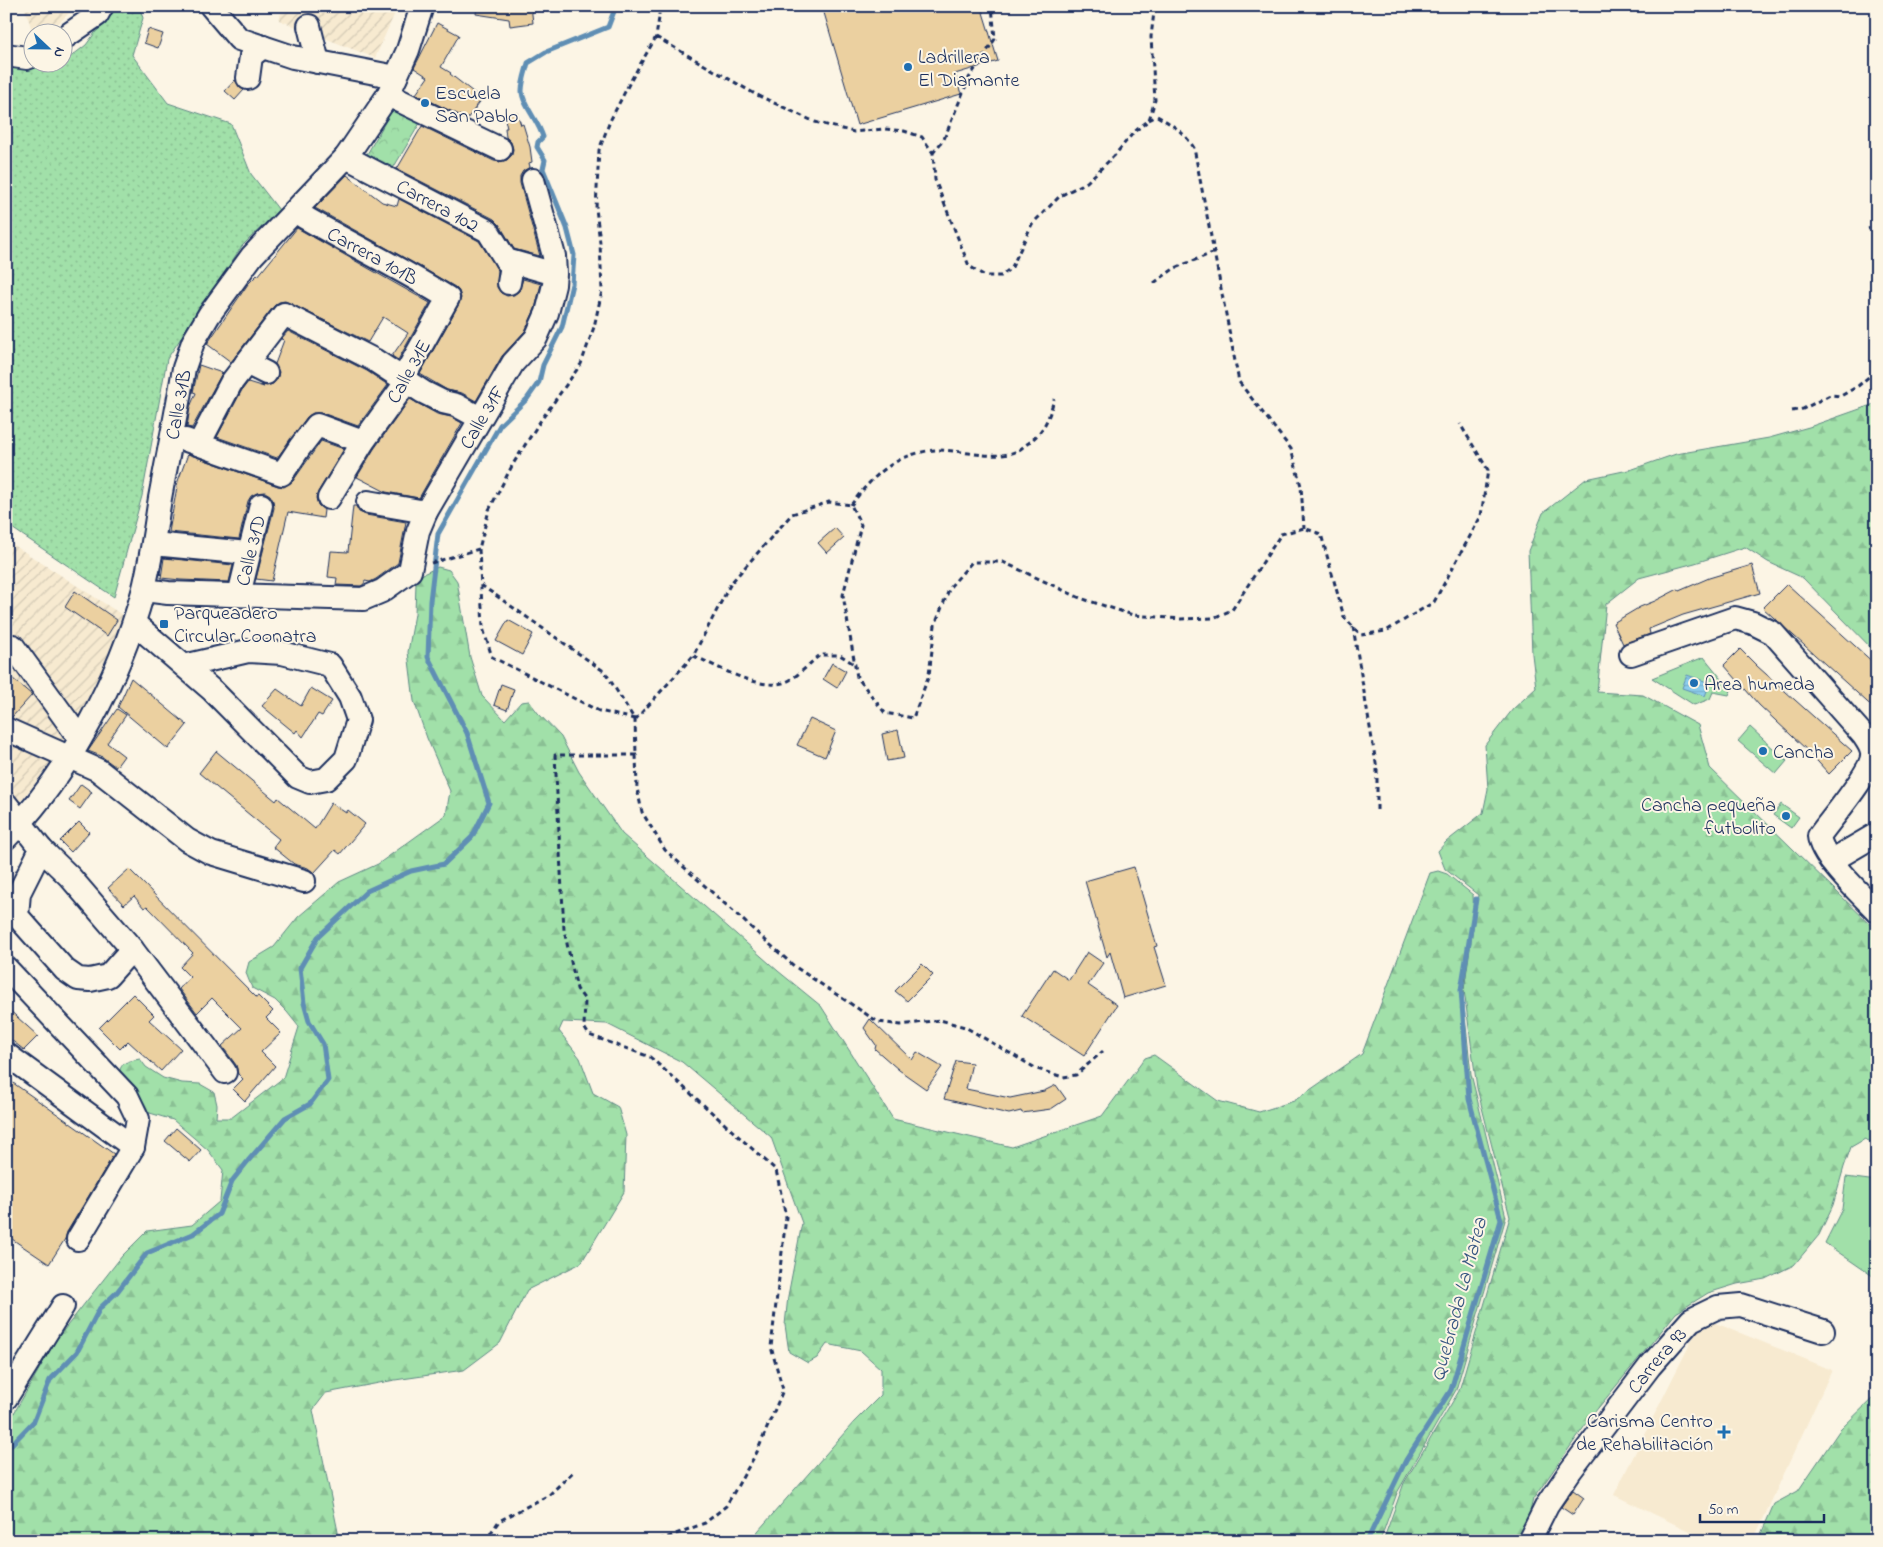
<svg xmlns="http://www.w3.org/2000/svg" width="1883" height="1547" font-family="'Indie Flower',sans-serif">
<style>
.built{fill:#f7ead0}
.industrial{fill:url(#industrial-furrows)}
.grass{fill:url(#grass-dots);stroke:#5e8884}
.forest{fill:url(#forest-firs);stroke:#5e8884}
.park{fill:url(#park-crowns);stroke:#5e8884}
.pitch{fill:#a1e0a9;stroke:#5e8884}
.water{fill:url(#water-rules);stroke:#5f8eb4}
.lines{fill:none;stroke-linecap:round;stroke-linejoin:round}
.stream{stroke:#5f8eb4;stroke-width:5}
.building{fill:#ebd0a0;stroke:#1b2f5e}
.minor-casing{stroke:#1b2f5e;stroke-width:26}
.path{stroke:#1b2f5e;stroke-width:3;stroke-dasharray:5 4;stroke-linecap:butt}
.minor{stroke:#fcf5e5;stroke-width:22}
.poi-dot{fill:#1f6fb2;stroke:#fcf5e5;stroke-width:2}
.labels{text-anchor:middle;stroke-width:4;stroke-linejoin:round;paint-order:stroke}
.poi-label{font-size:20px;fill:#1b2f5e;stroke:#fcf5e5;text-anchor:start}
.street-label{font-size:20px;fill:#1b2f5e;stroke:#fcf5e5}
.water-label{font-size:21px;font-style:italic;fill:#375682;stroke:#fcf5e5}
</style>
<defs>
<pattern id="industrial-furrows" width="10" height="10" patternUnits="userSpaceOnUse" patternTransform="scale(1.25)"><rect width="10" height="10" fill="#f7ead0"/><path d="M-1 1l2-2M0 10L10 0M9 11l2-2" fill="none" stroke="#d3c9b5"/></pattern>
<pattern id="grass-dots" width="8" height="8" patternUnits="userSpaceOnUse" patternTransform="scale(1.25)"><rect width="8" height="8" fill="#a1e0a9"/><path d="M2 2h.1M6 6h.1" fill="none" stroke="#8ac094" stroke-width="1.8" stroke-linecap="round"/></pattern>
<pattern id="forest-firs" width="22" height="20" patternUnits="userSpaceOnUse" patternTransform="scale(1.25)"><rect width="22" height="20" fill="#a1e0a9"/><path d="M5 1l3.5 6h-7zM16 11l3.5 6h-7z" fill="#8ac094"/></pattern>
<pattern id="park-crowns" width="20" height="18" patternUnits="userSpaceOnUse" patternTransform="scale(1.25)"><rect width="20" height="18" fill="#a1e0a9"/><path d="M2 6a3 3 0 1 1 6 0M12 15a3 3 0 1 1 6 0" fill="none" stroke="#8ac094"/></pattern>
<pattern id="water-rules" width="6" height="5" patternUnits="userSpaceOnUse" patternTransform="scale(1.25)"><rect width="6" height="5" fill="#8ccded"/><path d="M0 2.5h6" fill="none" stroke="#78b0ce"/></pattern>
</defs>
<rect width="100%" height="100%" fill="#fcf5e5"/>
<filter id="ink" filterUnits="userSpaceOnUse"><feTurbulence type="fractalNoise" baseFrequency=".02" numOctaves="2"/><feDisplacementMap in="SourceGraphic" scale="10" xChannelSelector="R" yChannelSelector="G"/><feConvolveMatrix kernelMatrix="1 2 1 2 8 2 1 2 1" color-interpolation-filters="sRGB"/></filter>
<g filter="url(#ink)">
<path class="built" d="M1703 1318 1832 1370 1753 1541H1710L1614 1495Z"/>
<path class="industrial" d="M24 6H76L54 28 32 30Z
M283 6H398L375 58 279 20Z
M6 540 127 618 64 747 6 820Z"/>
<path class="grass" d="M115 6H139L143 18 132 55 168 103 231 124 251 174 279 210 242 246 167 359 142 496 114 597 6 524V55L51 72 86 45Z"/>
<path class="forest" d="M1877 403V654L1803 578 1768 562 1745 547 1695 563 1639 578 1606 604 1597 692 1643 695 1698 725 1710 768 1877 931V1145L1865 1139 1851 1147 1844 1167 1833 1205 1819 1235 1794 1265 1765 1279 1737 1284 1708 1293 1676 1313 1594 1413 1533 1499 1523 1541H1383L1404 1483 1459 1391 1510 1217 1477 1088 1464 990 1463 997 1471 1074 1506 1217 1456 1390 1397 1493 1380 1541H752L758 1531 854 1422 881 1395V1369L861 1351 827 1344 817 1358 808 1363 789 1352 785 1325 788 1296 802 1223 771 1137 682 1062 607 1024 563 1022 559 1031 580 1058 593 1093 618 1107 626 1135 624 1192 581 1263 527 1290 500 1343 464 1370 395 1380 326 1393 313 1410 338 1532V1541H6V1427L56 1340 122 1256 147 1231 192 1225 220 1201 223 1170 208 1150 173 1120 140 1110 118 1080C120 1063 123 1062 140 1059L146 1067 163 1078 182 1083 200 1084 214 1092 217 1105 216 1118H231L283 1078 299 1027 287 1012 275 1000 252 988 246 973 249 962 274 947 298 917 339 882 378 864 446 815 450 791 427 738 414 701 408 652 415 614 416 582 423 574 438 567 449 570 457 581 470 657 482 696 505 720 521 702 529 701 538 713 561 737 579 772 622 834 778 971 821 1006 893 1119 1012 1147 1102 1116 1145 1058 1154 1055 1218 1101 1259 1112 1294 1101 1362 1054 1430 873 1438 871 1447 874 1473 895 1474 916 1464 989 1478 895 1445 869 1438 851 1446 842 1483 813 1488 789 1485 745 1513 709 1536 688 1532 654 1528 551 1543 513 1586 479 1633 469 1676 454 1769 438 1809 427Z
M1877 1394V1541H1758L1774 1504 1798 1491 1839 1431Z"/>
<path class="park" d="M396 103 423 118 392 170 366 156Z"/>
<path class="pitch" d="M1704 657 1721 678 1732 688 1729 695 1713 692 1710 699 1694 705 1652 678Z
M1750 727 1787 761 1776 774 1738 741Z
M1781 804 1799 817 1791 828 1773 815Z
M1846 1177 1877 1181V1279L1825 1243 1842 1209Z"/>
<path class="water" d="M1687 675 1710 683 1705 696 1682 688Z"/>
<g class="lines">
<path class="stream" d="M6 1450 34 1421 50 1380 77 1352 100 1308 117 1292 147 1253 193 1234 219 1214 232 1181 248 1161 285 1118 310 1104 328 1080 323 1044 309 1021 304 1003 300 968 318 937 367 891 411 871 444 864 472 837 489 803 467 733 428 657 430 601 438 534 500 425 527 399 539 382 543 365 562 327 572 284 574 255 567 228 543 169 545 160 537 147 538 142 543 137C539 122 522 104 522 91 522 82 526 71 528 63L546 52 608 27 616 6
M1367 1541 1406 1460 1451 1390 1501 1220 1469 1099 1461 990 1476 899"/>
</g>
<path class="building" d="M477 6H531L533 23 510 26 509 19 476 14Z
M822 6H981L998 61 955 74 961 94 857 125Z
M437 23 459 35 441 67 451 73 450 74 482 99 467 119 416 94 428 77 414 68Z
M148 29 163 34 158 48 144 43Z
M235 80 240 88 244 90 235 100 225 91Z
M517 113 521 125 523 124 530 147 532 162 529 163 530 167 523 171 520 176V183L540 256 514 249 499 224 494 219 397 169 422 126 494 161 500 162 507 160 512 155 513 149 511 142 506 137 505 128H507L504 115Z
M347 175 382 202 397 206 399 199 479 241 498 270 497 287 501 293 507 296 514 295 519 291 523 279 541 284 535 309 525 331 502 356 476 401 462 393 447 390 420 374 459 304 461 298 459 291 455 287 419 266 315 208Z
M297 228 430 303 398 360 392 356 408 333 383 317 368 342 285 301 279 302 274 306 231 362 207 344 248 284 257 275 258 276Z
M288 331 367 371 388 385 358 426 322 413H313L307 417 277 458 217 437 242 390 248 382 264 387 261 385 267 386 273 384 277 379 279 372 275 364 284 340 281 339Z
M199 365 222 373 192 428 187 427 190 407 196 393 193 392Z
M410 399 437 414 451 417 462 423 419 498 386 492 357 477 374 449Z
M321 441 344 449 318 492 316 498 318 505 324 510 323 518 288 512 272 581 256 579 274 508 273 501 270 495 265 492 257 493 251 496 248 501 239 539 169 532 178 481 188 454 278 486 284 487 293 481Z
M353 506H356L359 512 366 515 406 522 398 563 376 579 370 582 365 581 364 584 361 586 336 585 337 578 328 577 331 551 348 552Z
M835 528 844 538 827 553 818 543Z
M164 558 233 565 229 582 181 580 161 578Z
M1752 565 1760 593 1683 615 1649 629 1650 634 1623 644 1613 623 1640 607 1655 601 1678 589 1679 591 1709 578Z
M1787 584 1877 666V711L1763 608Z
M75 591 117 620 107 636 65 607Z
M508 620 533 634 522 655 496 641Z
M1740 649 1757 666 1852 751 1829 774 1808 751 1759 705 1724 665Z
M832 663 846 671 837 688 823 679Z
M6 673 32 695 12 717 6 716Z
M131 678 187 725 168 749 118 707Z
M501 684 514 689 507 710 494 705Z
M311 688 332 701 322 716 318 714 303 737 297 730 295 733 262 706 277 689 301 706Z
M117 709 126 715 107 743 124 756 116 767 101 756 88 751Z
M810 719 836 731 825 757 797 745Z
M898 730 904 758 887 761 882 734Z
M216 751 276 801 278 798 315 829 331 803 346 813 348 810 365 824 340 854 335 850 314 873 308 868 294 864 273 847 279 839 199 773Z
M81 784 92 792 80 809 69 801Z
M79 822 89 832 71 852 60 841Z
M1134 867 1157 946 1154 947 1166 985 1123 998 1110 952 1107 957 1085 881Z
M129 869 256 997 258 996 273 1011 266 1018 281 1033 261 1052 275 1066 245 1101 233 1089 243 1079 238 1074 236 1065 222 1046 242 1028 212 998 197 1013 179 989 190 977 180 967 193 953 147 906 144 908 134 896 124 905 108 888Z
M1087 952 1103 963 1088 985 1117 1005 1084 1056 1022 1016 1053 969 1069 980Z
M922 964 933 975 907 1001 895 991Z
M133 994 154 1015 149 1020 181 1049 161 1071 128 1041 120 1049 99 1028Z
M6 1007 38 1036 24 1050 6 1036Z
M870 1019 912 1060 917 1052 942 1067 926 1089 899 1070 875 1049 876 1045 864 1028Z
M956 1061 972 1063 966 1089 1010 1098 1044 1091 1056 1085 1066 1099 1051 1109 1022 1113 1021 1111 1009 1114 944 1099Z
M6 1078 114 1154 67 1232 65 1239 49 1264 6 1235Z
M176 1128 201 1150 190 1162 165 1141Z
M1573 1490 1584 1498 1573 1515 1561 1507Z"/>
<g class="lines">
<defs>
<g id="minor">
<path d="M211 6 239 39 293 57 396 77"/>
<path d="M309 26 318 62"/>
<path d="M62 39 97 15 102 6"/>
<path d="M6 55 27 58 32 56"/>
<path d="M248 78 251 56 263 47"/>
<path d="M388 95 500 149"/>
<path d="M533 180 554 256 555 274"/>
<path id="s1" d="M304 217C352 245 402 269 448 298L406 373 405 384 363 442 329 498"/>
<path d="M506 260 512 265 509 283"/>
<path d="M246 363 266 373"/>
<path d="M186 440 282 474 300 447 317 425 363 442"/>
<path d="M199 444 231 383 284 314 374 360 423 392 443 402 456 405 480 418"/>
<path d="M368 502 426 512"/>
<path d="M153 544 248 553"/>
<path id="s2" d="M144 590 168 593 363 599 382 591 410 571 418 531 426 512 513 363 536 338 547 313 554 285 555 272H548L506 260 488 231 346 157"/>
<path id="s3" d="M239 595 261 505"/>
<path d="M134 623 213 691 298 777 310 782 326 779 346 759 358 720 350 697 330 665 282 653 248 651 184 666"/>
<path d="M13 646 80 739"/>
<path d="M1631 654 1735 618 1753 623 1773 633 1863 735C1867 741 1871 746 1872 753 1874 770 1830 820 1819 836 1821 858 1861 894 1877 911"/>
<path d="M6 729 98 770 187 840 211 853 304 881"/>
<path d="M6 804 41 849 70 877 132 949 225 1072"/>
<path id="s4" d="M6 838C69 774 119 679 143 592 151 561 155 530 160 498 168 455 177 411 184 368L193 342 209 315 252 256 346 157 388 95 408 50 422 6"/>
<path d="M41 849 19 893 17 916 65 970 78 979 90 980 108 976 132 949"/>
<path d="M1831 861 1877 834"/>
<path d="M6 968 127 1096 138 1119 133 1147 78 1239"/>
<path d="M6 1054 133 1147"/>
<path d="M6 1398 63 1306"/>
<path id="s5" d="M1529 1541 1547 1505 1571 1470 1650 1366 1691 1320 1718 1307 1741 1305 1823 1331"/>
</g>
</defs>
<use href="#minor" class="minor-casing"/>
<path class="path" d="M656 37 755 94 815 122 854 132 884 129 904 131 922 137 933 153 935 180 969 266 985 276H1001L1012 267 1032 224 1060 196 1087 182 1114 156 1134 132 1149 120 1155 100 1151 37 1154 12 1157 6
M1149 120 1157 116C1173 125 1184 132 1194 148L1239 382 1291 449 1301 486 1304 528
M933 153 944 139 969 78 995 39 992 6
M1868 229 1877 226
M1154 283 1175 268 1215 252
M1792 411 1803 409 1830 395 1841 396 1858 386 1877 370
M851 505C871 478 892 457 927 451 955 446 987 462 1015 452 1019 451 1024 446 1027 444 1044 432 1049 418 1054 399
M431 563 479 549
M481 585 605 672 635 720 637 788 642 812 665 850 794 966 878 1022 901 1025 940 1020 965 1027 1037 1069 1063 1077 1076 1075 1103 1051
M1353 627 1377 769V812
M694 656C717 666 765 695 790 680 800 674 810 663 820 655H840L854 664
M635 719 599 711 492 657 483 628 479 549 489 510 513 464 539 423 581 364 594 327 602 291 600 243 596 208 599 150 610 121 630 82 656 37 659 18V6
M635 720 693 656 731 583 792 514 829 502 851 505 861 525 843 595 857 677 885 713 913 718 929 675 935 625 950 587 972 562H1003L1080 598 1133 615 1181 619 1213 618 1232 610 1281 534 1304 528 1321 534 1344 617 1361 635 1386 631 1434 602 1481 516 1488 470 1460 424
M637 755H555L564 930 577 989 585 1000 584 1027 589 1035 650 1057 776 1170 786 1217 771 1347 783 1390 757 1452 726 1506 705 1523 657 1541
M485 1541 499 1521 549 1495 573 1472"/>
<use href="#minor" class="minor"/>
</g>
</g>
<g class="poi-dot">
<circle cx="908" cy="67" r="5"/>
<circle cx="425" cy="103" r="5"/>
<rect x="159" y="619" width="10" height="10" rx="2.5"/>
<circle cx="1694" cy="683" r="5"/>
<circle cx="1763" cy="751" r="5"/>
<circle cx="1786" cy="816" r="5"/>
<path d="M1721.5 1424.5h5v5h5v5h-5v5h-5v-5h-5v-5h5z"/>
</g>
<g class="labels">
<g class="poi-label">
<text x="918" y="63">Ladrillera<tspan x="918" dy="23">El Diamante</tspan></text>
<text x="435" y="99">Escuela<tspan x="435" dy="23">San Pablo</tspan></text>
<text x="174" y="619">Parqueadero<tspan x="174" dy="23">Circular Coonatra</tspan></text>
<text x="1704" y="690">Area humeda</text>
<text x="1773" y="758">Cancha</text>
<text x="1776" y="811" text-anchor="end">Cancha pequeña<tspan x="1776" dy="23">futbolito</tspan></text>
<text x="1713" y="1427" text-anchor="end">Carisma Centro<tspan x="1713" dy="23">de Rehabilitación</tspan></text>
</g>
<g class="street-label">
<text transform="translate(438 205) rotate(28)" y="7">Carrera 102</text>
<text dy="7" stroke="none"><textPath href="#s1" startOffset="79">Carrera 101B</textPath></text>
<text transform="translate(408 371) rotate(-61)" y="7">Calle 31E</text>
<text dy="7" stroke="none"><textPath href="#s4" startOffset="475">Calle 31B</textPath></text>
<text dy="7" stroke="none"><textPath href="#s2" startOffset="446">Calle 31F</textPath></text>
<text dy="7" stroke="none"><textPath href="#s3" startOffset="46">Calle 31D</textPath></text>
<text dy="7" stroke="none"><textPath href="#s5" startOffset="222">Carrera 93</textPath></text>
</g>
<g class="water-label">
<text transform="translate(1458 1299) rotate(-75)" y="7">Quebrada La Matea</text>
</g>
</g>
<rect width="1883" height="1547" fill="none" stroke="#fcf5e5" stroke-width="25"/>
<rect x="12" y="12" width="1858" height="1522" fill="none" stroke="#1b2f5e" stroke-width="2" filter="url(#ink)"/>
<g transform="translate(48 48) rotate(112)"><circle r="24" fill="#fcf5e5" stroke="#a2a6af"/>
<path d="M0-4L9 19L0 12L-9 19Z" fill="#1f6fb2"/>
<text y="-8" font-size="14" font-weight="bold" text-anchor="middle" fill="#1b2f5e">N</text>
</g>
<path d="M1700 1514v8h124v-8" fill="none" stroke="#1b2f5e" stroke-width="2.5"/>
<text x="1708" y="1514" font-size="15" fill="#1b2f5e" stroke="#fcf5e5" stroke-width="4" paint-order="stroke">50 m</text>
</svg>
